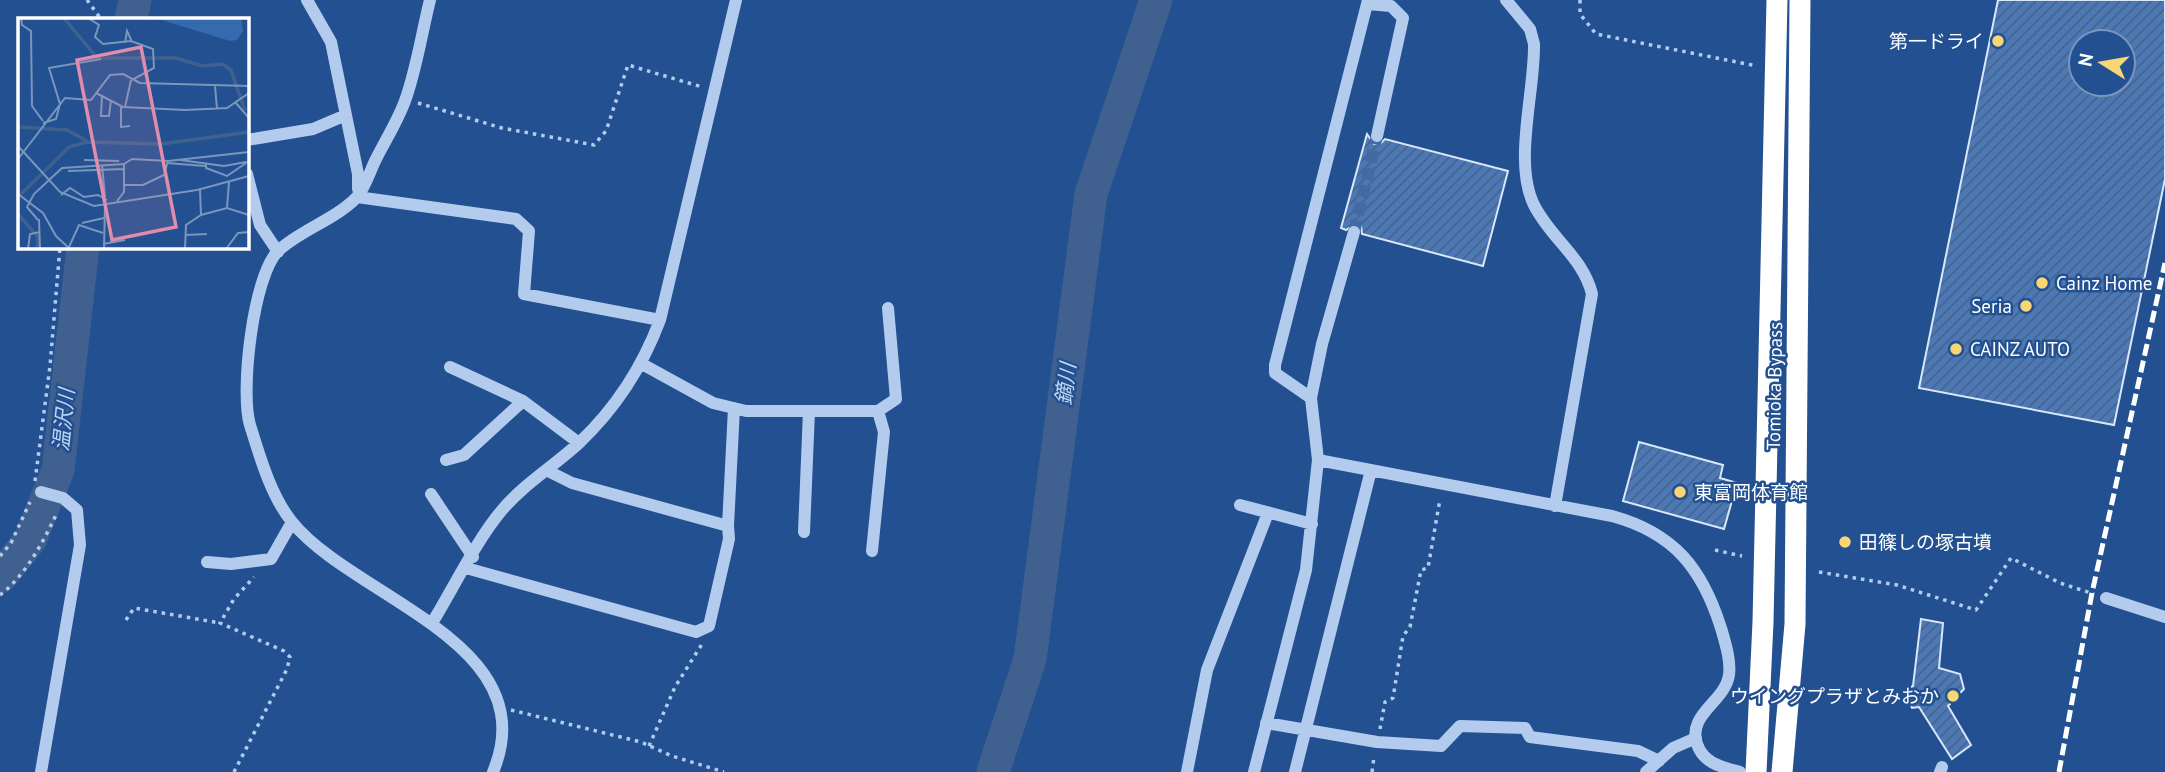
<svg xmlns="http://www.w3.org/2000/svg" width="2165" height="772" font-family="'PT Sans','Noto Sans JP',sans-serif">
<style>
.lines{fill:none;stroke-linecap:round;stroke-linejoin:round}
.river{stroke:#40618f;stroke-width:33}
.building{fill:url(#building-hatch);stroke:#d8e7f9;stroke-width:2;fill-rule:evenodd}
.minor-tunnel{stroke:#436aa2;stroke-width:12;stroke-dasharray:12 6;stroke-linecap:butt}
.path{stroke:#b3cced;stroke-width:3.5;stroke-dasharray:3.5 5;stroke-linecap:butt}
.minor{stroke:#b3cced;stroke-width:12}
.highway{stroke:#fff;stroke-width:21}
.rail{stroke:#fff;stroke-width:5;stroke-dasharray:12 5;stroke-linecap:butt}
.poi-dot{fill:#f8d575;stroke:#225091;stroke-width:2.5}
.labels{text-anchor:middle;stroke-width:5;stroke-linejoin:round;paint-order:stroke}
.poi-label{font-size:19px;fill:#fff;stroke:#225091;text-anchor:start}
.street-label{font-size:19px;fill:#fff;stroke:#225091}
.water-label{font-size:21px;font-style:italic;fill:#bfd6f3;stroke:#225091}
.inset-river{fill:none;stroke:#40618f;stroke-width:3.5}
.inset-road{fill:none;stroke:#7a96bd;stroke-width:2}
.view{fill:#e08cad;fill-opacity:0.15;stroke:#e08cad;stroke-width:3.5}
.inset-edge{fill:none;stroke:#fff;stroke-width:3.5}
</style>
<defs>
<pattern id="building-hatch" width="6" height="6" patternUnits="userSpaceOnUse" patternTransform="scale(1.75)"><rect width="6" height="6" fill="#4b79b8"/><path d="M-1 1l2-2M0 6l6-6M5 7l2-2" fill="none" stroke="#4c6282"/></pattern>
</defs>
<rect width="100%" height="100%" fill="#225091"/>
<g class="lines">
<path class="river" d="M131 19 135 0
M0 577 30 540 58 470 83 247
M993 772 1030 659 1091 194 1156 0"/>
</g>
<path class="building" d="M1998 0H2165V179L2114 425 1919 388ZM2081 42H2123V84H2081Z
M1367 134 1374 144H1380L1385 139 1508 171 1483 266 1362 234 1361 226 1356 223 1346 230 1341 228Z
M1639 442 1723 465 1720 478 1737 483 1724 529 1623 501Z
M1921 619 1943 623 1939 668 1960 674 1964 689 1948 706 1971 745 1952 759 1919 707 1912 708 1906 689 1913 686Z"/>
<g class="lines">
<path class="minor-tunnel" d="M1354 232 1377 136"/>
<path class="path" d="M87 0 101 19
M1580 0V14L1596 34 1757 66
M418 103 502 128 594 145 606 131 628 65 702 87
M35 481 50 366 60 247
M1715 550 1742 556
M0 556 11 543 30 502
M1819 572 1897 585 1976 610 2011 558 2060 583 2094 594
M0 595C26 575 43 542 57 513
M126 620 134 608 220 623
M511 710 641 742 672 756 724 772
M1380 729 1385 702 1393 698 1403 636 1410 627 1421 570 1428 568 1440 499
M649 746 675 687 702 644
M234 772 287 669 290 657 284 651 220 623 234 599 254 577
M1372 772 1374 757"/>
<path class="minor" d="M307 0 331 42 358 174V189
M430 0C422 32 417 66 406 98 399 119 386 139 376 159 370 171 365 188 357 197 335 220 300 230 278 251 253 276 240 392 250 425 260 457 271 496 292 522 353 598 547 643 493 772
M1506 0 1530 29 1534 44C1535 91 1513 163 1534 205 1551 239 1583 257 1592 294L1555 506
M1367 4 1391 6 1403 18 1377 136
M247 140 313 129 346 115
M247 174 260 225 278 252
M357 197 516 219 529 231 524 294 660 320
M642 364 713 403 746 411H878L896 399 888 308
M450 367 523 401 579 443
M1311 398 1275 373V365L1368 0
M446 460 464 455 523 401
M1318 460 1311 398 1322 344 1354 232
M41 492 63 498 77 510 80 545 41 772
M431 494 473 557
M1240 505 1312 524
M728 526 734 408
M804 532 809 411
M872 551 884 432 878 411
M207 562 231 564 271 559 292 522
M466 568 696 632 709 626 729 539 728 526 572 483 546 470
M2106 598 2165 617
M432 623C454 587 476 541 502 510 524 484 554 466 579 443 616 408 642 368 660 320L736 0
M1266 723 1377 742 1441 746 1460 726 1525 728 1530 737 1638 751 1659 761
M1187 772 1207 670 1268 513
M1254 772 1306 570 1318 460 1612 516C1674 533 1702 568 1721 628 1725 642 1731 660 1729 675 1725 702 1687 714 1697 744 1704 764 1722 767 1740 772
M1295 772 1371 470
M1646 772 1673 748 1696 738
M1940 772 1942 767"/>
<path class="highway" d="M1756 772 1763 622 1777 0
M1782 772 1795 624 1800 0"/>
<path class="rail" d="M2059 772 2092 593 2165 263"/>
</g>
<g class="poi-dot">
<circle cx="1998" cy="41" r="7"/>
<circle cx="2042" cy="283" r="7"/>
<circle cx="2026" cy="306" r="7"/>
<circle cx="1956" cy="349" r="7"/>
<circle cx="1680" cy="492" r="7"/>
<circle cx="1845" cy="542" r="7"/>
<circle cx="1953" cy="696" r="7"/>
</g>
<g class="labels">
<g class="poi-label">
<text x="1984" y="48" text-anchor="end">第一ドライ</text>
<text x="2056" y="290">Cainz Home</text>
<text x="2012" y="313" text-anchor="end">Seria</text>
<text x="1970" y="356">CAINZ AUTO</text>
<text x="1694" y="499">東富岡体育館</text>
<text x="1859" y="549">田篠しの塚古墳</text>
<text x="1939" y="703" text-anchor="end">ウイングプラザとみおか</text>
</g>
<g class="street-label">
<text transform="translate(1774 386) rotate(-89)" y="7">Tomioka Bypass</text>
</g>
<g class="water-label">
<text transform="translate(1066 384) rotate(-83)" y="7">鏑川</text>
<text transform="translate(64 420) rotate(-84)" y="7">温沢川</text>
</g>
</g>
<g transform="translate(18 18)">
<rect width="231" height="231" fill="#225091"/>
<path d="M137 0H223L225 13 219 22 212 23Z" fill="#366aae"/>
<path class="inset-river" d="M46 0 79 40H158L184 48 205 46 213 52 227 93M0 109 49 112 69 123M1 178 51 129 69 124 143 126 231 114M0 196 20 219 19 231"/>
<path class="inset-road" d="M3 0 4 7 13 13 14 88 25 103M70 0 81 7 77 19 85 26 113 23 135 31 136 50 114 62M107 25 109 13 114 24M197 68 199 91M78 75 105 89 167 92 209 90 231 75M84 77 83 98H91L93 82M217 84 231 100M103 89V109L112 108M107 89 113 62M25 105 38 101 42 86 31 50 83 41M0 128 42 174 76 188 179 172 231 158M0 141 47 80 73 82 92 57 105 56 122 65 231 68M66 142 101 143M162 142 206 148 228 144M149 145 187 148M188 145V150L209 158 231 143M106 146 114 141 150 143 231 134M84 147 87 179M50 153 106 151M106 167H125L146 157 150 143M182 172 183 197M0 176 25 195 38 218 52 231M43 177 52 170 66 179 80 177 89 182M209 190 211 164M21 201 22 231M20 202 9 189 16 176 44 150 106 146V174L99 183M64 205 86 200M167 217 189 216M85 226 107 222M51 229 61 207 85 215M10 231 12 216 22 214M86 231 87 187M167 231 168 207 183 197 209 190 231 197M208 231 220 215 231 214"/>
<path class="view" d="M123 29 158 209 94 222 59 42Z"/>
<rect width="231" height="231" class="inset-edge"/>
</g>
<g transform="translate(2102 63) rotate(281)"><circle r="33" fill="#225091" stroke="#7a96bd" stroke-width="2"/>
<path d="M0-5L12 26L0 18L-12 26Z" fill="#f8d575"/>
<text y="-10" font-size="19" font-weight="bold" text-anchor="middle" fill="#ffffff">N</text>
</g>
</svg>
